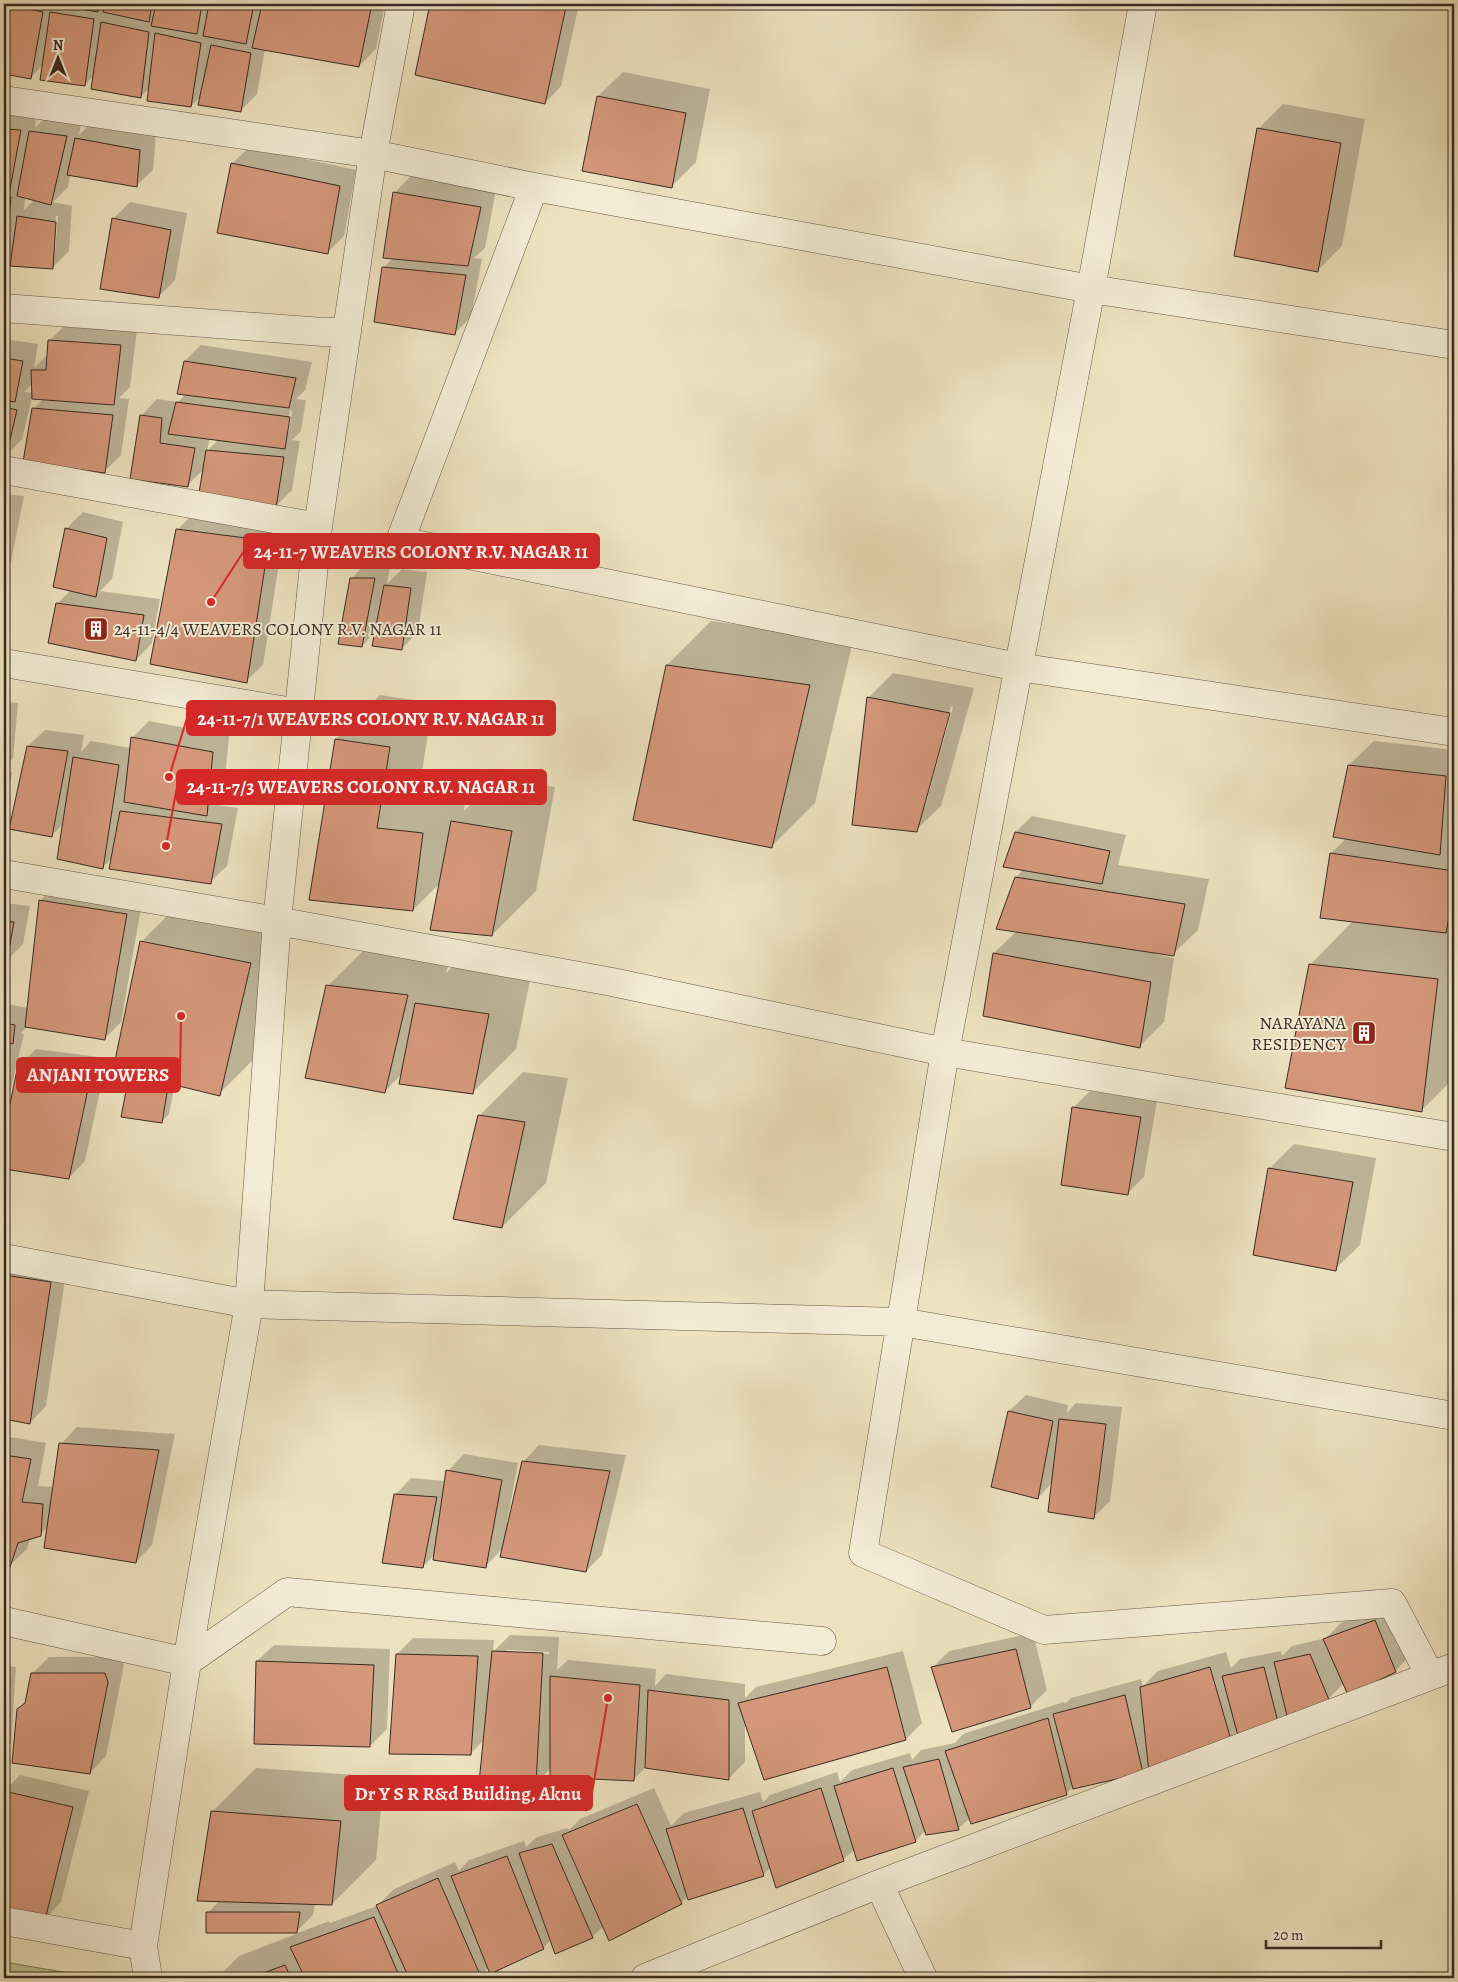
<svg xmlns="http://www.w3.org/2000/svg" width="1458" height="1982" font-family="Alegreya,serif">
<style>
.green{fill:#bac391;stroke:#7a7659}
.shadow{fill:#0003;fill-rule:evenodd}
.building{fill:#d4977b;stroke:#392a21}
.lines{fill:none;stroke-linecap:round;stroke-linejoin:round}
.minor-casing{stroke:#665848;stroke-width:29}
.minor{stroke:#f3ecd5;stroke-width:28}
.labels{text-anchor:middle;stroke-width:4;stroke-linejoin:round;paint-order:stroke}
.poi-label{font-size:18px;fill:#392a21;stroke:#f3ecd5;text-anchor:start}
.leader{fill:none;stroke:#d62828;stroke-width:2}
.callout-dot{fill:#d62828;stroke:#f3ecd5;stroke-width:2}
.callout{fill:#d62828;stroke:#d62828;stroke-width:2}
.callout-label{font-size:19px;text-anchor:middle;font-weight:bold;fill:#fff}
</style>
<rect width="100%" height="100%" fill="#ede2bf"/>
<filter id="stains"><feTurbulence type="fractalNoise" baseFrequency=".004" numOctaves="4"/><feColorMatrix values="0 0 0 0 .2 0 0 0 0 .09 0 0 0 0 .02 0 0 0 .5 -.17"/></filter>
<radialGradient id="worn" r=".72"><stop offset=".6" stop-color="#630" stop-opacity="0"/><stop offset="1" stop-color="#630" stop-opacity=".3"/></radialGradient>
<path class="green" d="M4 1962 98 1978H4Z"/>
<path class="shadow" d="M4 4H385L376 49 359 66 265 49 257 94 240 111 201 96 191 106 150 88 140 97 94 75 85 85 43 65 31 77 4 73Z
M431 4H579L561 86 545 103 416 74Z
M623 72 710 89 696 162 671 187 598 96Z
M1283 104 1365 119 1342 246 1318 270 1258 129Z
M4 111 37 114 35 127 47 116 82 120 79 135 92 122 156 134 153 170 136 186 70 175 68 187 53 202 72 206 69 251 52 268 13 254 4 263ZM25 197 34 200 24 210ZM56 216H58L55 252H53Z
M249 147 356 170 344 236 327 253 232 164Z
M411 176 496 190 485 248 474 258 482 259 471 317 455 333 383 268 394 257V193Z
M130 202 187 213 175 280 159 296 113 219Z
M66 324 137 329 130 387 119 398 129 399 121 455 105 471 34 408 43 399 32 398 22 439 6 456 4 455V339L38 344 34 368 48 354 49 341ZM33 383V393L24 392Z
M201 345 312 362 305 390 296 399 306 400 301 431 292 440 300 441 292 490 275 507 204 469 188 485 141 416 157 399 178 402 186 394 185 361ZM290 410 292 411 289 431H287ZM210 438 219 439 207 451Z
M4 494 24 496 11 562 4 569Z
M83 512 123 522 112 579 100 591 160 599 152 643 136 660 57 604 71 590 66 529Z
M194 513 285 525 263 665 246 681 177 530Z
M367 562H391L387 584 402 569 427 572 418 632 401 649 376 631 362 646 351 579Z
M711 621 853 641 815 803 771 847 667 665Z
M893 673 974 688 941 806 916 830 868 698ZM951 706 953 707 925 806H923Z
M380 695 433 703 420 784 466 789 464 811 496 778 555 787 536 891 492 935 441 882 413 910 336 739Z
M4 701 18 703 13 758 4 768Z
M149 721 229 736 223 798 217 805 238 808 227 866 210 882 112 858 102 868 64 823 52 835 28 746 45 730 84 735 81 752 91 741 131 748 132 738Z
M1374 741 1454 750V839L1451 842 1454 843V923L1446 931 1454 932V1078L1421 1111 1310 965 1354 920 1331 853 1347 838 1349 765Z
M4 770 12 772 4 826Z
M1032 816 1126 835 1118 865 1209 879 1198 930 1173 954 1156 952 1155 954 1174 958 1164 1022 1139 1047 985 1015 994 953 1017 931 1016 877 1024 869 1016 832Z
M56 884 143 897 121 1022 104 1039 28 1026 21 1033 24 1034 4 1117V903L30 906 23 944 11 956 7 1004 28 1008 40 901Z
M185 898 294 919 263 1050 219 1094 175 1084 169 1114 161 1122 129 1082 136 1075 141 942Z
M372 942 452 951 446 973 460 959 532 971 516 1049 472 1093 402 1074 385 1091 328 986Z
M36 1049 107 1058 85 1161 69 1178 4 1168V1139L19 1066Z
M523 1072 568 1078 546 1183 502 1227 479 1116Z
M1090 1091 1157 1101 1144 1177 1127 1194 1073 1108Z
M1294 1144 1376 1158 1360 1245 1335 1269 1269 1169Z
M4 1257 67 1266 46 1406 30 1423 4 1418Z
M1026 1395 1068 1405 1067 1413 1076 1403 1122 1407 1110 1501 1093 1518 1052 1483 1038 1498 1009 1411Z
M77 1427 175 1434 152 1545 136 1562 49 1526 40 1534 30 1538 27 1549 10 1565 4 1563V1436L46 1443 38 1486 54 1487 61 1444Z
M539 1445 626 1455 602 1555 586 1571 503 1548 485 1567 435 1554 423 1567 395 1495 411 1478 446 1481 448 1471 464 1454 518 1463 507 1522 509 1523 523 1462Z
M1391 1604 1411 1655 1395 1671 1344 1683 1328 1699 1279 1725 1238 1732 1231 1739 1150 1765 1143 1772 1074 1786 1067 1793 971 1822 970 1818 958 1829 926 1830 915 1841 855 1849 843 1860 771 1867 763 1875 688 1896 681 1903 604 1926 592 1937 551 1940 543 1948 489 1967 480 1976 475 1978H217L239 1956 329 1921 330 1923 377 1906 394 1889 455 1862 459 1871 469 1860 524 1841 526 1847 537 1837 568 1828 569 1830 580 1819 654 1788 671 1826 684 1813 760 1792 763 1802 770 1795 837 1772 840 1782 852 1770 910 1753 912 1760 921 1750 955 1743 963 1734 1064 1702 1065 1704 1071 1698 1141 1679 1143 1686 1158 1671 1226 1652 1231 1668 1240 1659 1281 1651 1282 1656 1292 1646 1326 1638 1341 1623Z
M4 1632 7 1633V1646L4 1649Z
M1033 1633 1047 1690 1030 1707 932 1668 949 1651Z
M510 1635 559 1637 557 1670 568 1660 656 1669 655 1686 666 1674 745 1684V1698L756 1687 903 1651 922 1723 906 1739 745 1721V1762L728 1779 646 1767 633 1780 551 1768 536 1783 485 1739 470 1754 397 1654 413 1638 494 1640 493 1652ZM507 1650 549 1652V1654L507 1653Z
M274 1645 390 1649 387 1729 370 1746 257 1661Z
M49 1657H121L124 1665 106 1756 90 1773 27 1702 32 1674Z
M4 1666 16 1667 11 1743 4 1750Z
M256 1768 384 1777 376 1860 332 1904 315 1903 313 1915 296 1932 208 1913 220 1900 212 1812Z
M20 1775 89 1791 61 1902 45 1919 4 1911V1791Z"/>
<path class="building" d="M53 4H99L98 12Z
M105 4H152L149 22 103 12Z
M156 4H202L197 34 151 26Z
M209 4H254L246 44 203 36Z
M262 4H372L359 67 252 48Z
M430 4H550L566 7 545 104 415 75Z
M10 5 43 12 31 79 4 74V38Z
M50 12 94 19 85 86 40 80Z
M101 22 149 32 141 98 91 89Z
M155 33 201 43 191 107 147 101Z
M211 45 251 53 241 112 198 105Z
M597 96 686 113 672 188 582 171Z
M1257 128 1341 143 1318 272 1234 256Z
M4 129 21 130 10 189H4Z
M29 131 67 136 51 205 17 196Z
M75 138 140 150 137 187 67 175Z
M231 163 340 186 328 254 217 233Z
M393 192 481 207 468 266 383 258Z
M4 196 11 197 4 264Z
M17 216 56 222 53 269 10 266Z
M112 218 171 230 159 298 100 289Z
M382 267 466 275 455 335 374 322Z
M48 340 121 345 114 405 32 399 31 370H46Z
M4 358 23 361 15 402 4 400Z
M184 361 296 378 289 408 177 394Z
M176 402 290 417 285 449 168 434Z
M4 407 17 410 6 457H4Z
M32 408 113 415 105 473 23 462Z
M140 415 162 418 160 443 195 448 188 487 130 479Z
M206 450 284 457 276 508 198 499Z
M65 528 107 538 96 597 53 587Z
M176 529 269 541 247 683 150 664Z
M350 578H375L362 647 338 644Z
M384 585 411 588 402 650 372 646Z
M56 603 144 615 136 661 48 643Z
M666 665 810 685 772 848 633 820Z
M867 697 950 713 917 832 852 825Z
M131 737 213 752 207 816 124 802Z
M335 739 390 747 377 828 423 833 413 911 309 900Z
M27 746 68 751 52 837 9 829Z
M73 757 119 765 103 869 57 859Z
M1348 765 1446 776 1440 855 1333 837Z
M120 811 222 824 211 884 109 869Z
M451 821 512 831 492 936 430 930Z
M1015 832 1110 851 1102 884 1003 867Z
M1330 853 1454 871V891L1446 933 1320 918Z
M1015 877 1185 904 1174 956 996 929Z
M39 900 127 914 105 1040 25 1027Z
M4 921 14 922 7 961H4Z
M140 941 251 963 220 1096 113 1070Z
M993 953 1151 982 1140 1048 983 1016Z
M1309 964 1438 979 1422 1112 1285 1088Z
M326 985 408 995 385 1093 305 1078Z
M415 1003 489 1014 473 1094 399 1084Z
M4 1023 15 1025 13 1044 4 1042Z
M18 1065 91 1075 69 1179 4 1169V1133Z
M128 1081 168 1087 162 1123 121 1117Z
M1072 1107 1141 1117 1128 1195 1061 1185Z
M478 1115 525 1122 502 1228 453 1219Z
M1268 1168 1353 1182 1336 1271 1253 1255Z
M4 1275 51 1282 30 1424 4 1419Z
M1008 1411 1053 1421 1038 1499 991 1487Z
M1059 1419 1106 1424 1094 1519 1048 1512Z
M59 1443 159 1450 136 1563 44 1548Z
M4 1455 31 1459 22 1502 43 1504 41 1536 18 1543 10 1567 4 1564Z
M522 1461 610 1471 586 1572 500 1557Z
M446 1470 502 1480 486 1568 433 1560Z
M394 1494 437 1497 423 1568 382 1563Z
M1375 1620 1396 1672 1348 1695 1323 1639Z
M1016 1649 1031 1708 952 1732 931 1667Z
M492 1651 543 1653 536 1784 479 1783Z
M396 1654 478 1656 471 1755 389 1754Z
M1310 1654 1329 1700 1287 1716 1274 1662Z
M256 1661 374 1665 370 1747 254 1744Z
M887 1667 906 1740 764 1780 738 1703Z
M1210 1667 1231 1740 1149 1773 1140 1687Z
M1264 1667 1279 1726 1238 1736 1222 1676Z
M31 1673H105L108 1682 90 1774 12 1763 17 1709 25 1703Z
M550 1676 640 1685 634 1781 550 1777Z
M648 1690 729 1700V1780L645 1768Z
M1125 1695 1143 1773 1073 1789 1053 1714Z
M1048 1718 1067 1795 971 1824 945 1751Z
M939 1759 959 1830 926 1835 903 1767Z
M893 1768 916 1842 857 1861 834 1786Z
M821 1788 844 1861 776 1888 752 1811Z
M4 1791 73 1807 45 1920 4 1912Z
M637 1804 682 1904 609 1941 562 1835Z
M743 1808 764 1876 688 1900 666 1829Z
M211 1811 341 1821 332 1905 197 1901Z
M552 1844 593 1938 555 1954 519 1853Z
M507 1856 544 1949 490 1974 451 1876Z
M438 1878 481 1977 478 1978H409L376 1905Z
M206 1912H300L297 1933H206Z
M374 1917 400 1978H305L290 1947Z
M285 1965 291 1978H250Z"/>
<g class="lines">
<defs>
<path id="minor" d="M1143 4 1091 289 945 1052 863 1553 1044 1630 1392 1603 1430 1675
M4 100 373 154 534 187 1091 289 1454 345
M534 187 400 541 1018 667 1454 732
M4 308 323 332H347
M4 470 318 527
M4 663 299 713
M4 874 277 921 612 982 945 1052 1454 1137
M4 1258 249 1304 901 1322 1454 1416
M4 1621 187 1662 287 1592 822 1641
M879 1884 923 1978
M4 1921 143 1946
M148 1978 143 1946 187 1662 249 1304 277 921 318 527 373 154 401 4
M645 1978 879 1884 1454 1667"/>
</defs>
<use href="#minor" class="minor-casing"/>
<use href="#minor" class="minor"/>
</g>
<defs>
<symbol id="building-square" viewBox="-11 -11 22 22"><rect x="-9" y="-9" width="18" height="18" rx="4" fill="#8f2418" stroke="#f3ecd5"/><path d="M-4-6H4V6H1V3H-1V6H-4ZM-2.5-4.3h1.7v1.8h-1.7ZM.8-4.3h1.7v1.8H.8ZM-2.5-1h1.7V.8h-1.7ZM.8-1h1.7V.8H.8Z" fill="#fff"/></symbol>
</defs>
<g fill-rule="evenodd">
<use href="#building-square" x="82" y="615" width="28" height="28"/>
<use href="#building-square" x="1350" y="1019" width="28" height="28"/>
</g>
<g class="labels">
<g class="poi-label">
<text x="114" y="635">24-11-4/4 WEAVERS COLONY R.V. NAGAR 11</text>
<text x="1346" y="1029" text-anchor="end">NARAYANA<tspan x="1346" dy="21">RESIDENCY</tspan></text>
</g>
</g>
<path class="leader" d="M211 602L244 551M169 777L187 718M166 846L177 787M181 1016L180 1075M608 1698L592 1793"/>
<g class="callout-dot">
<circle cx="211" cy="602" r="5"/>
<circle cx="169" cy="777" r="5"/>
<circle cx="166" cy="846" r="5"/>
<circle cx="181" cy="1016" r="5"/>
<circle cx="608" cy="1698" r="5"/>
</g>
<g class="callout">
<rect x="244" y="534" width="355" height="34" rx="5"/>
<rect x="187" y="701" width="368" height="34" rx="5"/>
<rect x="177" y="770" width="369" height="34" rx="5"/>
<rect x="17" y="1058" width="163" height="34" rx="5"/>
<rect x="345" y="1776" width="247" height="34" rx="5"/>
</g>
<g class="callout-label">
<text x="421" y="558">24-11-7 WEAVERS COLONY R.V. NAGAR 11</text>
<text x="371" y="725">24-11-7/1 WEAVERS COLONY R.V. NAGAR 11</text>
<text x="361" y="793">24-11-7/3 WEAVERS COLONY R.V. NAGAR 11</text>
<text x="98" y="1081">ANJANI TOWERS</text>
<text x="468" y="1800">Dr Y S R R&amp;d Building, Aknu</text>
</g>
<rect width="1458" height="1982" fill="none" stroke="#ede2bf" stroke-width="20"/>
<rect x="5" y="5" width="1448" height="1972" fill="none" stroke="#392a21" stroke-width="2.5"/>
<rect x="10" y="10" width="1438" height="1962" fill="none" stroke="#392a21"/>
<g transform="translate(58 58)" stroke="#f3ecd5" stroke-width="4" paint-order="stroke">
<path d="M0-4L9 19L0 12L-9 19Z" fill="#392a21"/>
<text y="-8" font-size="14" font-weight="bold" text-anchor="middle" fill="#392a21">N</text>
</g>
<path d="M1266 1940v8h115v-8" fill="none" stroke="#392a21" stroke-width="2.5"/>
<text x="1273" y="1940" font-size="15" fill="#392a21" stroke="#f3ecd5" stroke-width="4" paint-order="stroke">20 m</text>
<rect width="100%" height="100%" filter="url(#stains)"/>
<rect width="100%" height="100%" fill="url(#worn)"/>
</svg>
